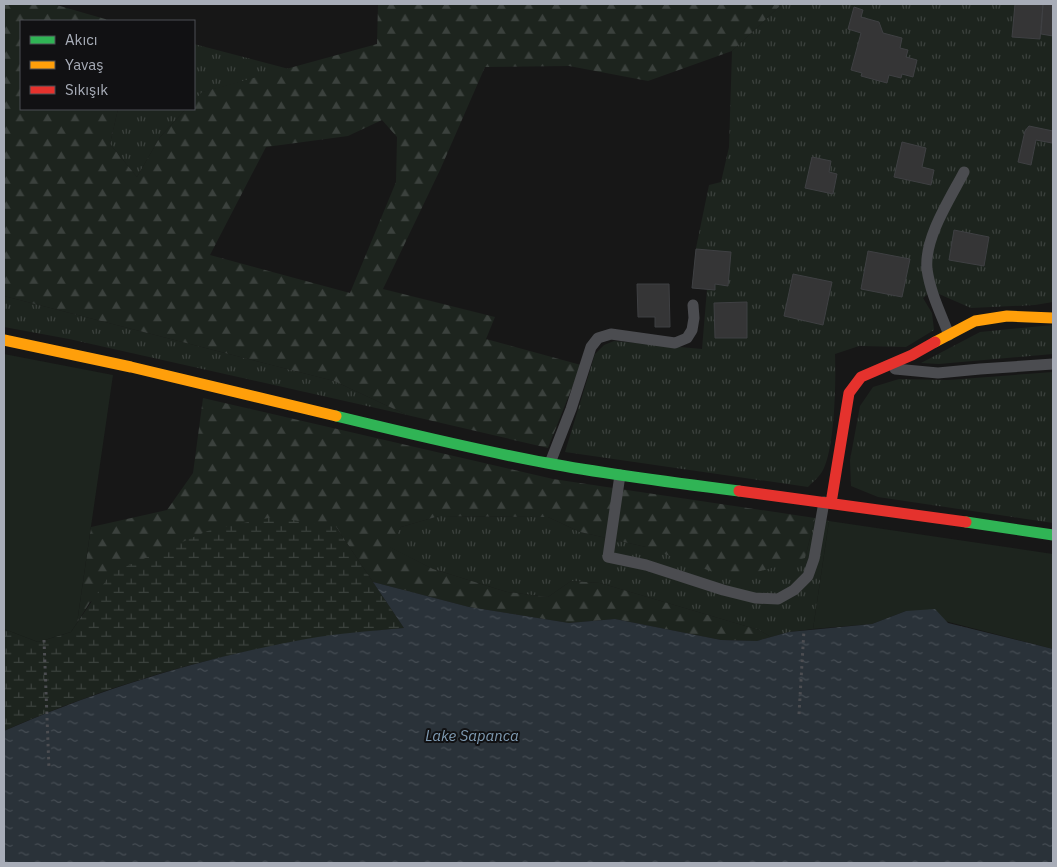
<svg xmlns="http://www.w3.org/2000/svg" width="1057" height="867" font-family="'IBM Plex Sans',sans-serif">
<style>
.grass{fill:url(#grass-tufts)}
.forest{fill:url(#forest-firs);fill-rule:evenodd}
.wetland{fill:url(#wetland-marsh)}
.garden{fill:#1d241e}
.water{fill:url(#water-ripples)}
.building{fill:#353536;stroke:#3f4043}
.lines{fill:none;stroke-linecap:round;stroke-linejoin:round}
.path{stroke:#4d4e52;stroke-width:3;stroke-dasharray:2.5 4;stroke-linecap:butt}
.lane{stroke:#4b4c50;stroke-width:11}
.fast{stroke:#30b455;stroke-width:11}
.slow{stroke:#ff9f0a;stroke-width:11}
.jam{stroke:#e5322d;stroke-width:11}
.labels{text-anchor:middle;stroke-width:4;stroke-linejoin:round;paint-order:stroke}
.water-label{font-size:15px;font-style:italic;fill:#7f9bb3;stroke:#111113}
</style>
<defs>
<pattern id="grass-tufts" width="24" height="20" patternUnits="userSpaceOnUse" patternTransform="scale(1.25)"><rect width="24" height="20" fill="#1d241e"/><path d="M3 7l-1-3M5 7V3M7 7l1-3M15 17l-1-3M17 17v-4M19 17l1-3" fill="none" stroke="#3b413d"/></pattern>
<pattern id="forest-firs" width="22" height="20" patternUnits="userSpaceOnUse" patternTransform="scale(1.25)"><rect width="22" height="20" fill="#1d241e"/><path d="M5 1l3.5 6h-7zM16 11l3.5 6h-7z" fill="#3b413d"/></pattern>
<pattern id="wetland-marsh" width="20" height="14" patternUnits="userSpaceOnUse" patternTransform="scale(1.25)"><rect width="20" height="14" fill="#1d241e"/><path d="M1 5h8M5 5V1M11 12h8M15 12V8" fill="none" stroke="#3b413d"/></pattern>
<pattern id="water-ripples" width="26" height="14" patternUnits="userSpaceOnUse" patternTransform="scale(1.25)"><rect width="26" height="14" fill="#2a3239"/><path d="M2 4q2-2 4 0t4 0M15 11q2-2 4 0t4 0" fill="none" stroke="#464d54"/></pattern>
</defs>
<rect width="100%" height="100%" fill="#171717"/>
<path class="grass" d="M782 4H1053V302L1035 305 971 308 932 291 923 298 932 313 934 330 906 347 859 346 835 354C836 381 835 447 823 470 820 476 813 482 808 487L565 452 595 354 604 345 614 341 702 349 707 289 692 288 696 248 709 185 721 182 729 147 732 51Z
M194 44 289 69 203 92 194 101Z
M118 109H186L160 137 137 177 110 144Z
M4 296 334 381 407 415 69 339 4 327Z
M1053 325V354L939 364 921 363 980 332Z
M1053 372V523L878 497 851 486 850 460 860 406 873 387 899 379 948 380Z
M439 516 548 517 580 532 646 547 805 558 815 518 829 521 813 629 789 632 771 637 759 630 600 583 571 581 548 597 507 592 433 569 389 547 401 527Z"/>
<path class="forest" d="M4 4H53L112 21H21V109H118L110 144 137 177 160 137 186 109H194V101L202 92 377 44 378 4H782L732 51 648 81 569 66 485 67 440 170 383 289 495 317 486 339 581 365 548 448 407 415 334 381 4 296ZM382 120 397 137 396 182 350 293 210 255 266 147 348 136Z
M203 398 553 479 815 518 805 558 754 573 713 572 646 547 580 532 548 517 439 516 401 527 390 547 433 569 507 592 548 597 571 581 600 583 759 630 771 637 757 641 721 640 615 619 569 623 469 607 373 582 336 527 90 602 77 623 91 527 167 510 193 473Z"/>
<path class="wetland" d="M273 517 336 527 404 628C268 639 129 675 4 731V629L38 642 71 632 111 573 210 530Z"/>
<path class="garden" d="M4 354 113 375 77 623 71 632 38 642 4 629Z
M829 521 1053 554V649L906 611 872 624 813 629Z"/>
<path class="water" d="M373 582 469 607 569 623 615 619 721 640 757 641 789 632 872 624 906 611 935 609 948 623 1053 649V863H4V731C97 690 205 657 306 639 338 633 371 631 404 628Z"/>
<path class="building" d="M1015 4H1043L1040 39 1012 37Z
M1043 4H1053V36L1041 34Z
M854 7 863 10 861 17 879 22 883 33 902 38 900 48 908 50 906 57 917 60 913 77 902 74 901 78 889 75 887 83 861 76 862 73 851 70 861 33 848 29Z
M1029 126 1053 131 1052 143 1036 140 1031 165 1018 162 1025 131Z
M902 142 926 148 922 167 934 170 931 185 894 177Z
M812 157 831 161 829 172 837 174 833 194 805 188Z
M954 230 989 237 984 266 949 260Z
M696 249 731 252 728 286 715 284V290L692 288Z
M868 251 910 259 902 297 861 289Z
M793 274 832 282 823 325 784 316Z
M637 284H669L670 327H655V317H638Z
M747 302V338H715L714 303Z"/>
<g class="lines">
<path class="path" d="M44 640 49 769
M799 714 804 630"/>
<path class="lane" d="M949 335C941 314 930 292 927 269 924 238 950 199 964 172
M895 369 938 373 980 369 1053 364
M550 463 571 409 591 347 598 338 611 334 675 343 687 338 692 330 694 318 693 305
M620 475 608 557 646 565 723 590 755 598 778 599 794 590 808 576 814 559 824 502"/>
<path class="fast" d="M336 416C406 433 476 450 547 463 611 475 675 483 739 491
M966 522 1053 535"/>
<path class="slow" d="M4 340 131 367 336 416
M935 342 975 321 1007 316 1053 318"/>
<path class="jam" d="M739 491 966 522
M831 503 849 393 861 377 912 355 935 342"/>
</g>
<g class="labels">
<g class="water-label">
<text x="472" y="741">Lake Sapanca</text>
</g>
</g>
<rect width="1057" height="867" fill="none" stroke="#a8adb8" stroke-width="10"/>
<rect x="20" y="20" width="175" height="90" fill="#111113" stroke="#4d4f55"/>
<rect x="30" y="36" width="25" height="8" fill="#30b455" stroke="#4d4f55"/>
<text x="65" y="45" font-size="15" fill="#a8adb8">Akıcı</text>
<rect x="30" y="61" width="25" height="8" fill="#ff9f0a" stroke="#4d4f55"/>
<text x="65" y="70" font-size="15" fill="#a8adb8">Yavaş</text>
<rect x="30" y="86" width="25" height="8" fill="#e5322d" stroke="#4d4f55"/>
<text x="65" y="95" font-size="15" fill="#a8adb8">Sıkışık</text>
</svg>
